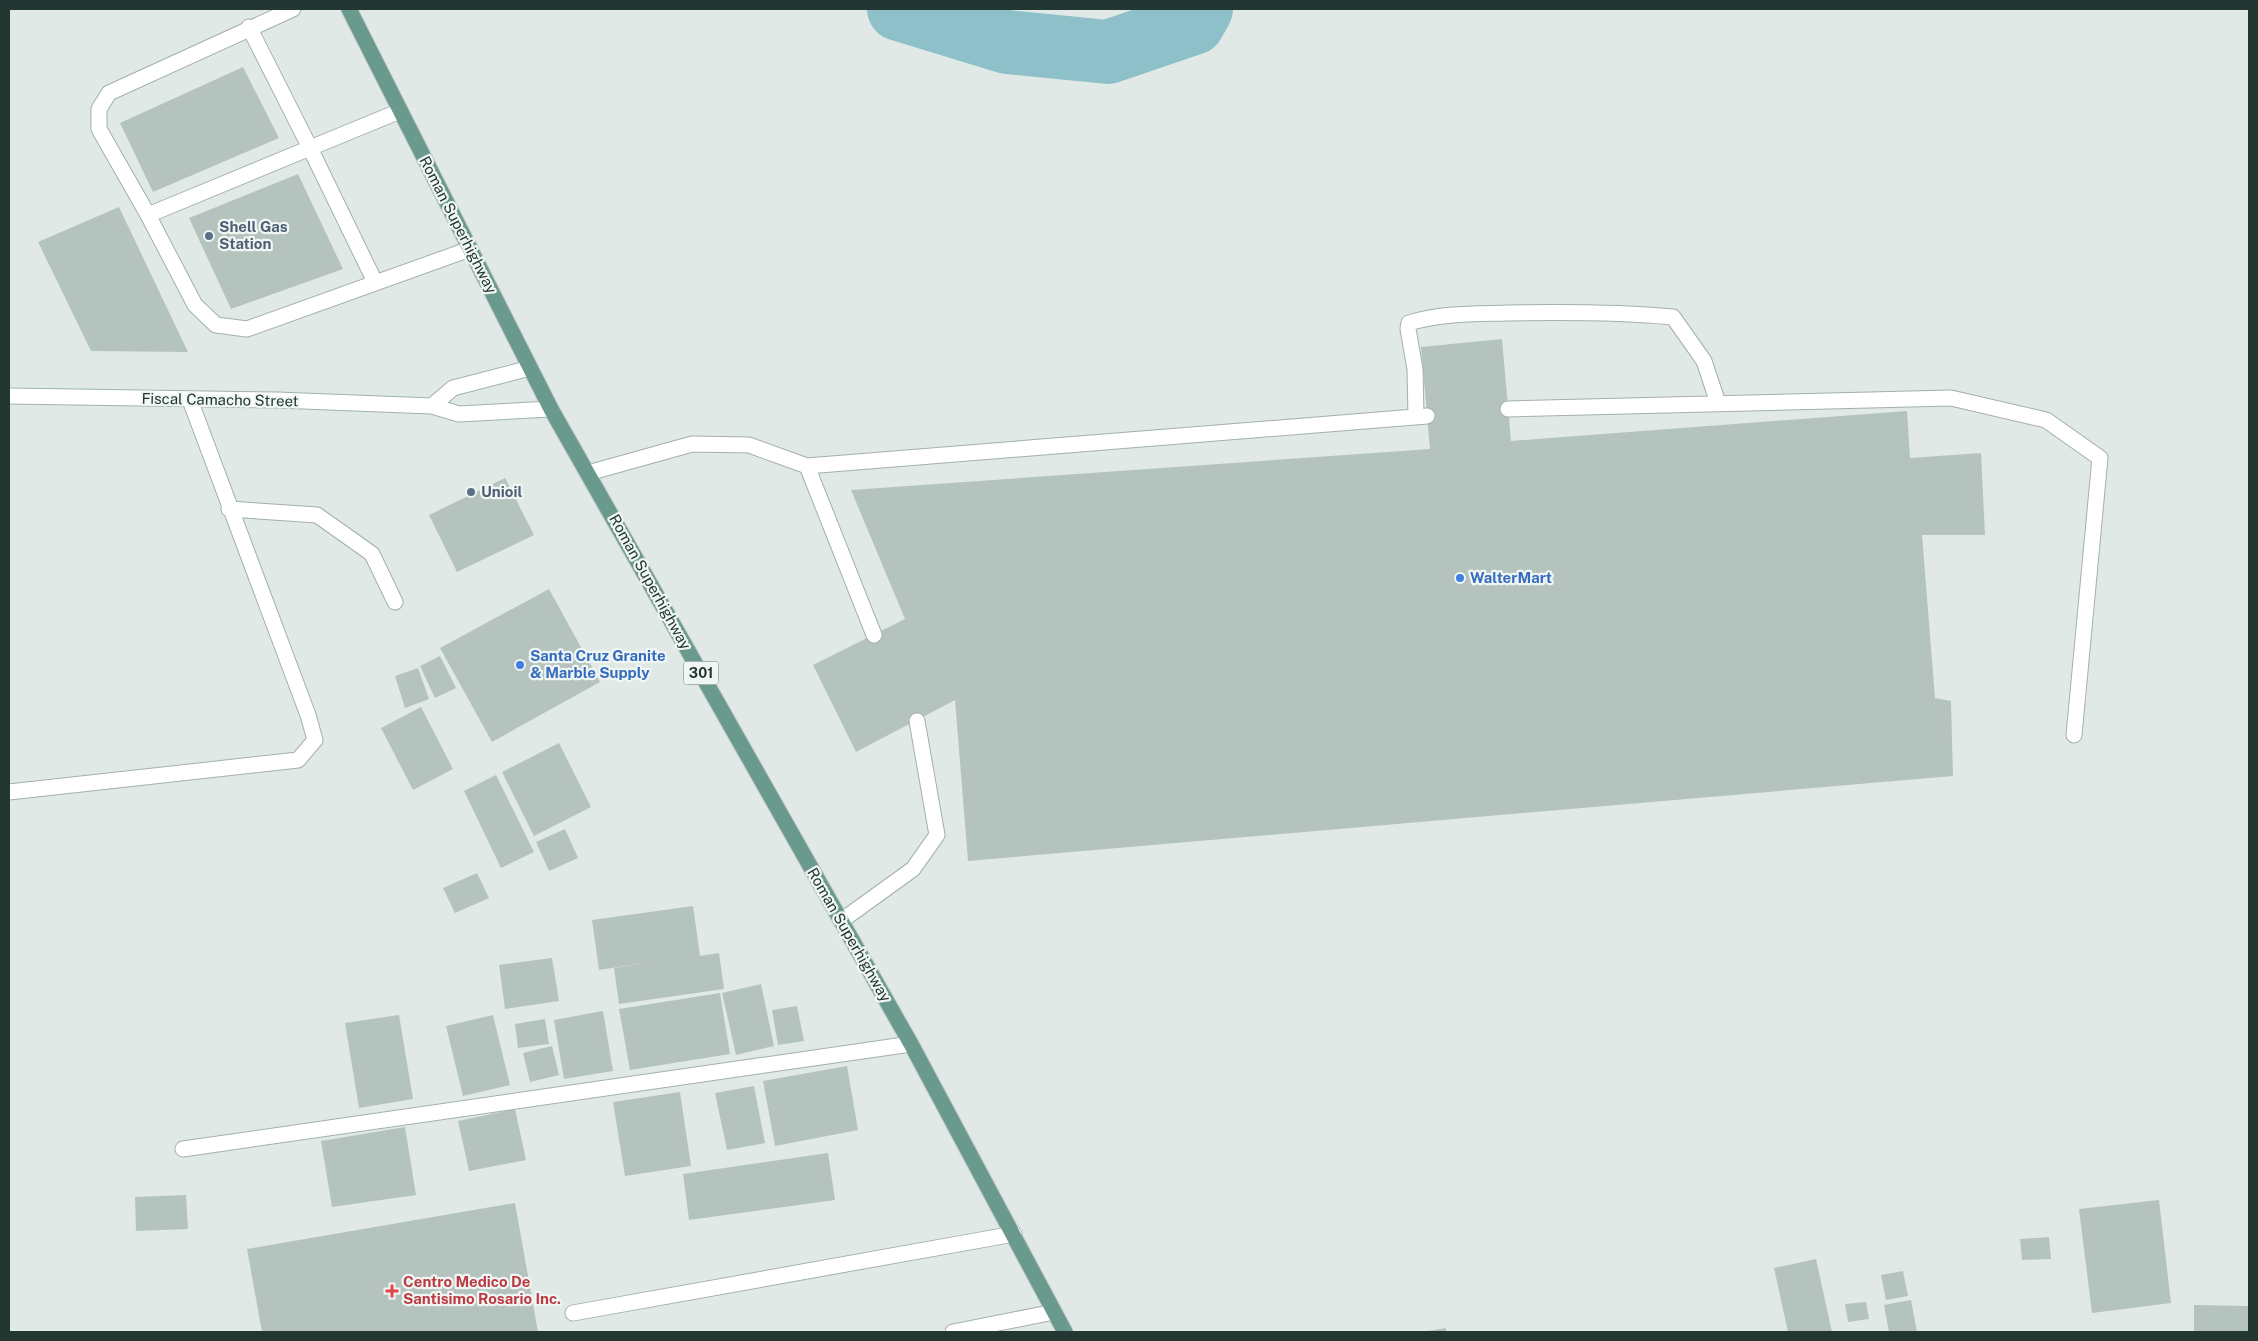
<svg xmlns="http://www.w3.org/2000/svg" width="2258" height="1341" font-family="'Public Sans',sans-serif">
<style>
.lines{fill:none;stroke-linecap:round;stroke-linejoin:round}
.river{stroke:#8dc0c9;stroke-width:64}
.building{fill:#b5c3be}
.lane-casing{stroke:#a3b0ab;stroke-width:17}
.street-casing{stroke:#a3b0ab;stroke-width:17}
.secondary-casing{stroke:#a0b3ac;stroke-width:17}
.primary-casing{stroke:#bdc3c1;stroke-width:17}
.lane{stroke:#fff;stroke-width:15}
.street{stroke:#fff;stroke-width:15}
.secondary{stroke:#fff;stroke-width:15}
.primary{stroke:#699a8d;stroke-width:15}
.service-dot{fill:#5c6f8a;stroke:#eff6f3;stroke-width:2}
.shop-dot{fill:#3f7fe0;stroke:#eff6f3;stroke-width:2}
.health-dot{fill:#e0444e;stroke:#eff6f3;stroke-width:2}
.labels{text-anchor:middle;stroke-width:4.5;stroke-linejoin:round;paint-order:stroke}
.shield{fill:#eff6f3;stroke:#60706b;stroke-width:1}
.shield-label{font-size:14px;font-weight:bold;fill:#223731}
.street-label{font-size:15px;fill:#223731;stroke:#eff6f3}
.service-label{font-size:15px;font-weight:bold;fill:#4e5e75;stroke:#eff6f3;text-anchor:start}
.shop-label{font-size:15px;font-weight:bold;fill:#366cbe;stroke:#eff6f3;text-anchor:start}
.health-label{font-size:15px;font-weight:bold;fill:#be3a42;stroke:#eff6f3;text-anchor:start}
</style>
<rect width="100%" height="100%" fill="#e0e9e5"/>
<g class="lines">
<path class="river" d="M899 9 1007 42 1108 52 1193 23 1201 9"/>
</g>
<path class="building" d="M243 67 279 138 153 192 120 123Z
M298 174 343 269 231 309 189 218Z
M119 207 188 352 91 351 38 242Z
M1502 339 1511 441 1907 411 1910 458 1981 453 1985 535H1922L1935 698 1951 701 1953 776 968 861 955 700 856 752 813 665 905 619 851 490 1430 449 1421 347Z
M505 478 534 535 457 572 429 515Z
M549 589 600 682 492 742 440 648Z
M440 656 456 688 435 698 420 666Z
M418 668 429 699 405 708 395 676Z
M421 707 453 769 413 790 381 728Z
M559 743 591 807 534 836 502 772Z
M496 775 534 852 501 868 464 791Z
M565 829 578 858 549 871 536 842Z
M477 873 489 898 455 913 443 888Z
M693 906 700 956 719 953 724 989 619 1004 614 968 651 962 599 970 592 920Z
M552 958 559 1001 505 1009 499 965Z
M761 984 774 1046 736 1055 722 993Z
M720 993 730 1054 630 1070 619 1009Z
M797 1006 804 1041 778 1045 772 1010Z
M603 1011 613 1071 564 1079 554 1020Z
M399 1015 413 1099 359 1108 345 1023Z
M493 1015 510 1085 463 1096 446 1026Z
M545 1019 549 1044 518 1048 515 1024Z
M552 1046 559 1075 530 1082 523 1053Z
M847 1066 858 1130 775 1146 763 1081Z
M754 1086 765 1143 727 1150 715 1093Z
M680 1092 691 1166 625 1176 613 1102Z
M515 1109 526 1160 469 1171 458 1121Z
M405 1127 416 1195 332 1207 321 1141Z
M828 1153 835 1200 689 1220 683 1174Z
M186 1195 188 1229 136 1231 135 1197Z
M2159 1200 2171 1303 2092 1313 2079 1209Z
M515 1203 538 1332H262L247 1249Z
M2049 1237 2051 1259 2022 1260 2020 1239Z
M1816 1259 1832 1332H1788L1774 1268Z
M1903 1271 1908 1296 1886 1300 1881 1275Z
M1911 1300 1917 1332H1889L1884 1305Z
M1866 1302 1869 1319 1848 1322 1845 1304Z
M2194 1305 2249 1306V1332H2194Z
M1446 1328V1332H1428V1331Z"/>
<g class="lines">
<defs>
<path id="lane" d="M293 9 109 93 99 109V129L148 215 195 305 216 325 247 329 470 249
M148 215 310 148 249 27
M375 282 310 148 400 111
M1508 409 1951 398 2046 420 2100 458 2074 735
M1416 417 1415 369 1408 329 1409 323C1440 313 1476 314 1508 313 1563 312 1618 312 1673 317L1704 361 1718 403
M807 466 1427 416
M588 473 692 444 749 445 807 466 874 635
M841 921 913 869 937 835 917 721
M573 1313 1014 1234"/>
<path id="street" d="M229 509 317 515 372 554 395 602
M9 792 298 760 315 740 308 715 190 400
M183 1149 911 1044
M953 1332 1054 1312"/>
<path id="secondary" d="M9 396 277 400 432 406 459 414 551 409
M432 406 453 388 530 368"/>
<path id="primary" d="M349 9 551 409 911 1044 1065 1332"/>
</defs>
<use href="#lane" class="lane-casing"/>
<use href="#street" class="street-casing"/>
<use href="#secondary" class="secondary-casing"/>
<use href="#primary" class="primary-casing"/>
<use href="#lane" class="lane"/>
<use href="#street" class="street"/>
<use href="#secondary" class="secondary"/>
<use href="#primary" class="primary"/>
</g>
<g class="service-dot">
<circle cx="209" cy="236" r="5"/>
<circle cx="471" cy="492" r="5"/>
</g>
<g class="shop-dot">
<circle cx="1460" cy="578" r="5"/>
<circle cx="520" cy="665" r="5"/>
</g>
<path class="health-dot" d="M389.5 1283.5h5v5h5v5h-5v5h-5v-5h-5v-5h5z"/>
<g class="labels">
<rect class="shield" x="683.5" y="661.5" width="35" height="23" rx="4"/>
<g class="shield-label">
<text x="701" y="678">301</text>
</g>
<g class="street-label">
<text transform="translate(458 225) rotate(63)" y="5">Roman Superhighway</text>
<text transform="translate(220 400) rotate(1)" y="5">Fiscal Camacho Street</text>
<text transform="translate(650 582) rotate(61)" y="5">Roman Superhighway</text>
<text transform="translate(849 935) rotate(60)" y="5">Roman Superhighway</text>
</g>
<g class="service-label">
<text x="219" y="232">Shell Gas<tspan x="219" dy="17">Station</tspan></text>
<text x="481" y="497">Unioil</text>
</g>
<g class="shop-label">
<text x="1470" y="583">WalterMart</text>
<text x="530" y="661">Santa Cruz Granite<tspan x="530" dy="17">&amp; Marble Supply</tspan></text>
</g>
<g class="health-label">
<text x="403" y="1287">Centro Medico De<tspan x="403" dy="17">Santisimo Rosario Inc.</tspan></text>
</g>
</g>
<rect width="2258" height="1341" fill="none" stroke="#223731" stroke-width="20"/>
</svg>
